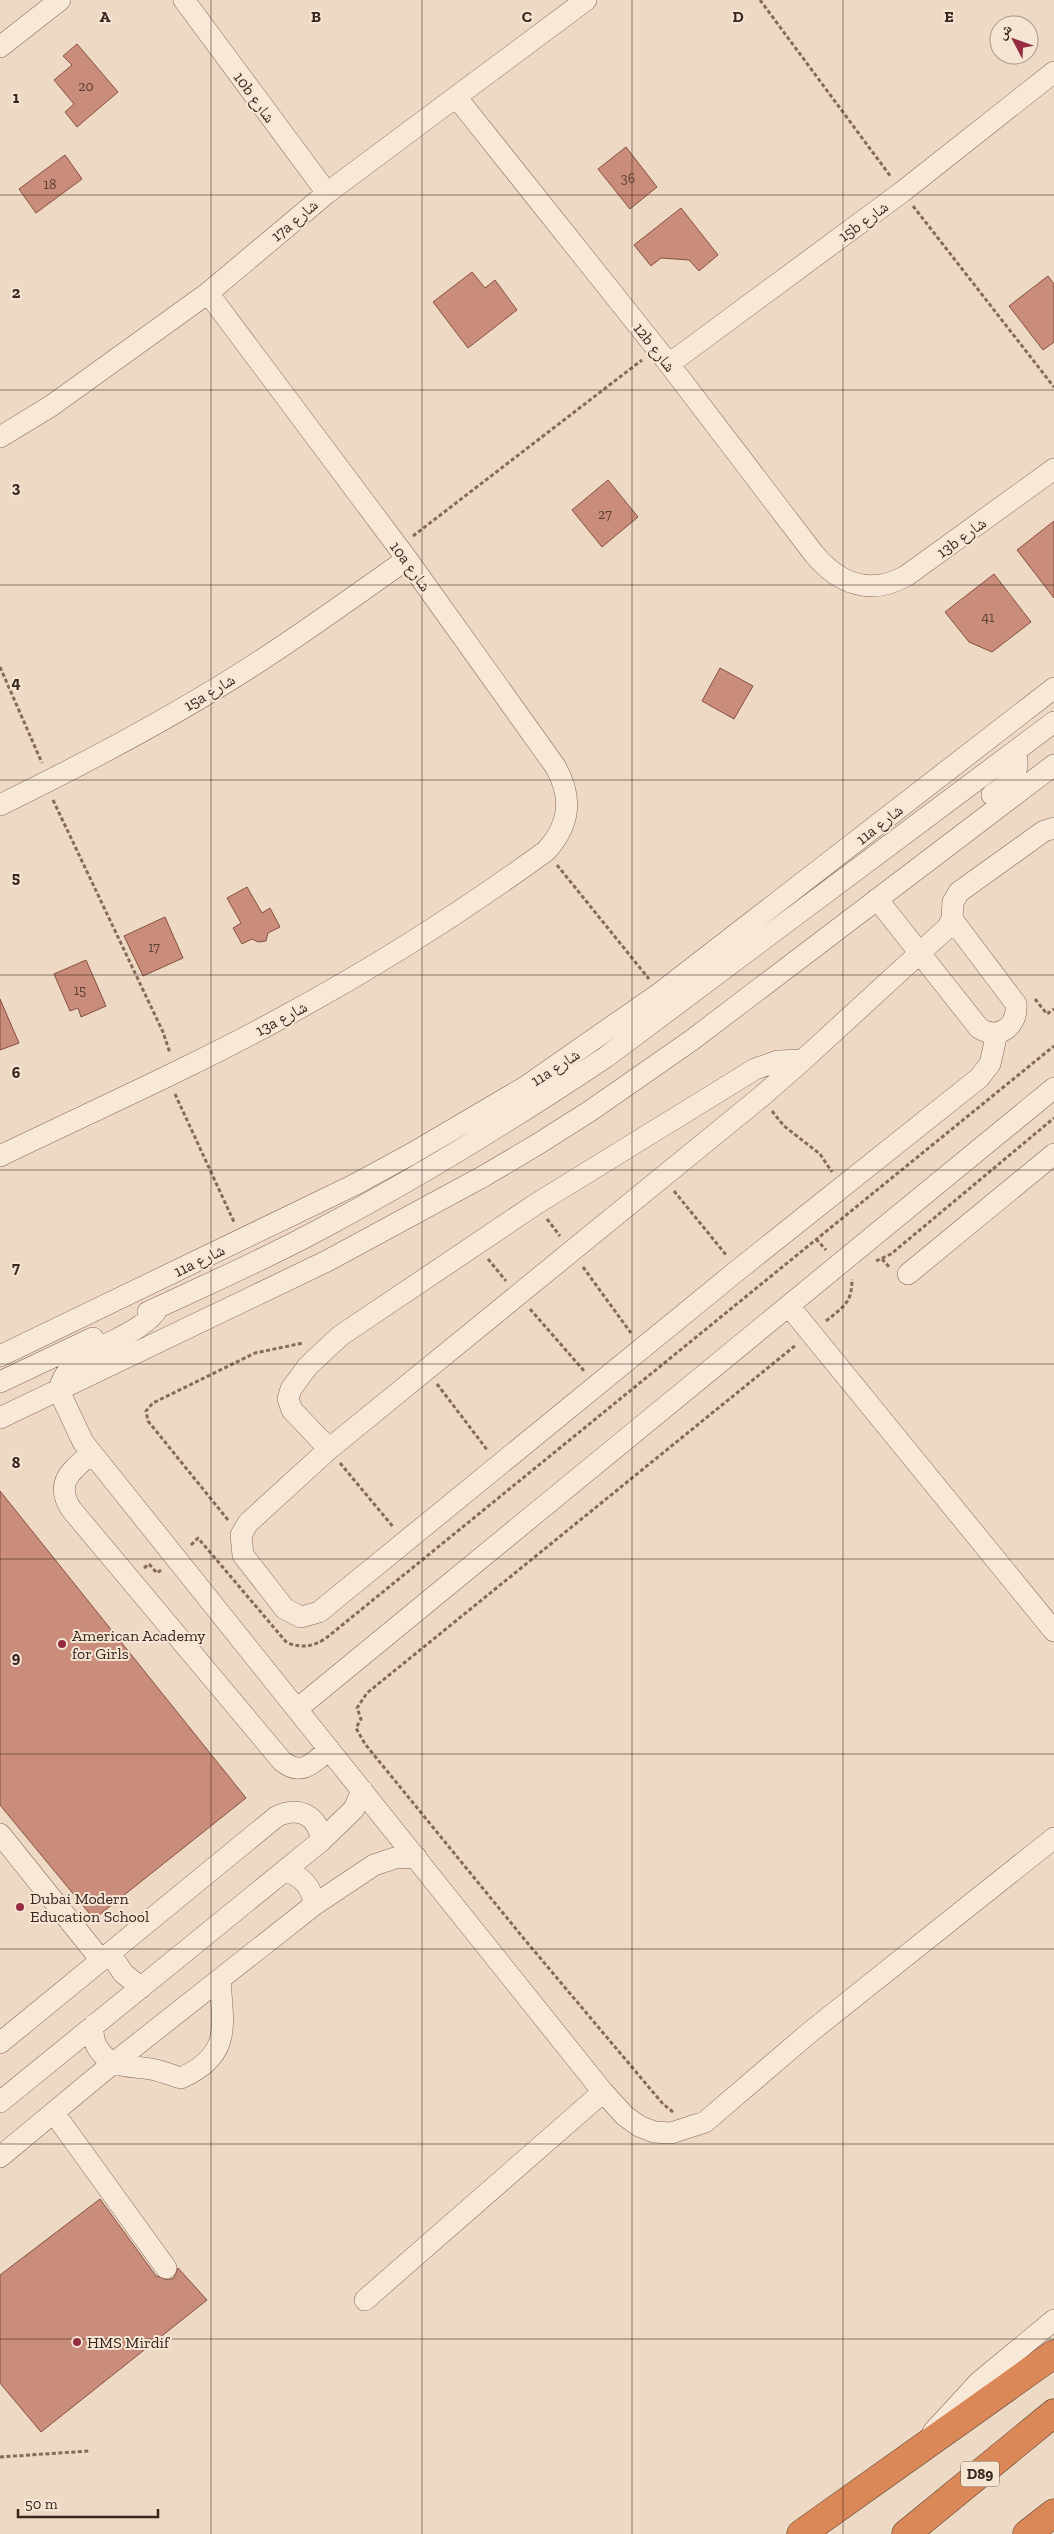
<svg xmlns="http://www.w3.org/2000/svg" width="1054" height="2534" font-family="'Zilla Slab','Noto Naskh Arabic',serif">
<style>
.building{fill:#ca8d7b;stroke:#865041}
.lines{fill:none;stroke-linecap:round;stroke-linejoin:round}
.minor-casing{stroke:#876a5b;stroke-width:22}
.highway-casing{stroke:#553a2f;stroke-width:29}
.path{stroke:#876a5b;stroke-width:3;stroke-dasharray:4 2.5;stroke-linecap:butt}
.minor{stroke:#f8e8d7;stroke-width:21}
.highway{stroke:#da8857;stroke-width:28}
.grid{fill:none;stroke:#38261f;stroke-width:1;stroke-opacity:0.55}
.poi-dot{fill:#952c41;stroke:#f5e5d3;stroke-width:2}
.labels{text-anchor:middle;stroke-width:4;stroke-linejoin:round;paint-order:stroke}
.number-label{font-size:14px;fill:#5c4036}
.shield{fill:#f5e5d3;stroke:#715f55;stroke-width:1}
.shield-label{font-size:15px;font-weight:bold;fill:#38261f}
.street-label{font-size:16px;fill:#38261f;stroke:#f5e5d3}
.poi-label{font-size:16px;fill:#38261f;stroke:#f5e5d3;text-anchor:start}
.grid-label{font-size:16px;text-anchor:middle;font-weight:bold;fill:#38261f;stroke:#f5e5d3;stroke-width:4;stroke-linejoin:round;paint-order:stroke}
</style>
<rect width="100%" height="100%" fill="#edd9c4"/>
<path class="building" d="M77 44 118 92 77 127 65 112 74 104 54 80 72 65 63 56Z
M626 147 657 187 630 209 598 169Z
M65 155 82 179 36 213 19 189Z
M681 208 718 255 699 271 689 260 661 258 651 266 634 245Z
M472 272 485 288 495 280 517 310 468 348 433 302Z
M1048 276 1054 284V342L1043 350 1009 306Z
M608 480 638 517 602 547 572 510Z
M1054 521V598L1017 550Z
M994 574 1031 622 992 652 969 642 945 612Z
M720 668 753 686 734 719 702 701Z
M247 887 262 913 270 908 280 927 268 933 266 941 258 942 252 939 242 944 233 928 241 923 227 898Z
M165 917 183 958 143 976 124 936Z
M86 960 106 1006 81 1017 78 1008 70 1011 54 974Z
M0 999 19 1043 0 1050Z
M0 1491 246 1798 94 1919 0 1805Z
M100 2199 156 2276 168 2280 174 2278 178 2268 207 2300 41 2432 0 2383V2275Z"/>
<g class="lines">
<defs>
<path id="minor" d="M184 0 327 193
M0 47 60 0
M457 98 669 364 814 554C839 584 870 596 906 576L1054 469
M669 364 902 192 1054 72
M0 437 51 406 208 293 327 193 586 0
M992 795C1008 783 1023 773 1015 751
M0 805C90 761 179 714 263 659 312 627 359 593 407 559
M877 899 979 1028C999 1041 1018 1026 1016 1004L952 919
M997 1033 990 1064 979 1078 738 1270 319 1612 301 1617 285 1609 243 1555 241 1535 248 1523 329 1449 762 1096 803 1060 947 928 952 919 953 902 959 892 1044 831 1054 828
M0 1156C95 1110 192 1067 285 1016 376 967 462 912 546 851 570 825 573 797 555 766L407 559 208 293
M908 1274 1054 1154
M789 1306 1054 1631
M159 1307C136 1344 67 1346 59 1391L83 1442 603 2092 625 2116 639 2126 654 2132 671 2133 705 2122 809 2033 1054 1838
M148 1312C208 1284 270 1257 328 1225 424 1174 516 1117 606 1057L1054 722
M0 1356 354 1185 411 1154 525 1087 660 993 1054 688
M0 1382 93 1338
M0 1418 327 1261 484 1176 538 1144 590 1111 692 1040 1054 765
M329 1449 292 1410 288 1399 291 1389 308 1366 340 1336 536 1204 755 1069 778 1061 803 1060
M91 1454C72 1470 54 1482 71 1509L282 1761C301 1777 314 1763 329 1749
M297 1709 1054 1088
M0 1834 101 1960
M286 1871C303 1877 312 1887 314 1905
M110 1953 123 1973 141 1988
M95 2024C89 2039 99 2055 113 2062 126 2069 145 2066 159 2071 167 2073 174 2076 181 2078 232 2055 223 2026 220 1980
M0 2043 276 1817C299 1805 319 1816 321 1841
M0 2102 321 1841 354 1809 362 1790
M54 2113 166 2268
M0 2157 106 2069 314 1905 374 1865 395 1858 416 1857
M365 2300 603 2092
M933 2432 979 2382 1054 2320"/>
<path id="highway" d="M801 2534 1054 2354
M906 2534 1054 2413
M1027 2534 1054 2513"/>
</defs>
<use href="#minor" class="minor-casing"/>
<use href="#highway" class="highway-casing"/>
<path class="path" d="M760 0 891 177
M913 206 1054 387
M413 536 642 360
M0 667 42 763
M53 800 163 1032 170 1053
M557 865 649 979
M1035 999 1047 1014 1054 1009
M175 1094 234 1222
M772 1111 784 1126 820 1154 832 1172
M674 1191 727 1256
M547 1219 560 1236
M816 1239 826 1250
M488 1259 506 1281
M882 1259 890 1268
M876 1261 891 1254 1054 1118
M583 1267 631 1333
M530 1309 585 1372
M826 1321C844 1306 852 1303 852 1279
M437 1384 488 1451
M340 1463 394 1528
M228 1520 148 1421 146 1411 153 1403 255 1353 303 1343
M191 1545 198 1538 287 1643C303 1648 311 1647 325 1639L1054 1046
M144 1568 149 1564 157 1573 161 1570
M673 2112 663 2104 525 1940 365 1744 356 1728 361 1719 357 1708 367 1693 796 1345
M0 2457 89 2451"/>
<use href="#minor" class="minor"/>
<use href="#highway" class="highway"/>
</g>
<path class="grid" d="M211 0V2534M422 0V2534M632 0V2534M843 0V2534M0 195H1054M0 390H1054M0 585H1054M0 780H1054M0 975H1054M0 1170H1054M0 1364H1054M0 1559H1054M0 1754H1054M0 1949H1054M0 2144H1054M0 2339H1054"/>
<g class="poi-dot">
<circle cx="62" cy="1644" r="5"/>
<circle cx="20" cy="1907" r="5"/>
<circle cx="77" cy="2342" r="5"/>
</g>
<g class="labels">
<g class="number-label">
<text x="86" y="91">20</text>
<text x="628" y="183">36</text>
<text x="50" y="189">18</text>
<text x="605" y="519">27</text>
<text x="988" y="622">41</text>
<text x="154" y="952">17</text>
<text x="80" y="995">15</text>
</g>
<rect class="shield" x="961" y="2461.5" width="38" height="25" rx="4"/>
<g class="shield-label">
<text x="980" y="2479">D89</text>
</g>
<g class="street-label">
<text transform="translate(255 97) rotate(54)" y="6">10b شارع</text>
<text transform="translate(294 220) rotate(-40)" y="6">17a شارع</text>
<text transform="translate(863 221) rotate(-36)" y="6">15b شارع</text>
<text transform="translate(655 347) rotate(52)" y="6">12b شارع</text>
<text transform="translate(961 537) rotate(-36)" y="6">13b شارع</text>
<text transform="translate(411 566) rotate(54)" y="6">10a شارع</text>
<text transform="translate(209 692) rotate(-31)" y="6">15a شارع</text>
<text transform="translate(879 824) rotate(-38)" y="6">11a شارع</text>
<text transform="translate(281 1018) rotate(-28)" y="6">13a شارع</text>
<text transform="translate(555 1067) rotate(-33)" y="6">11a شارع</text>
<text transform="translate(199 1260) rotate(-26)" y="6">11a شارع</text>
</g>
<g class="poi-label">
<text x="72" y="1641">American Academy<tspan x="72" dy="18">for Girls</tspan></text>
<text x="30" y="1904">Dubai Modern<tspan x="30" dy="18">Education School</tspan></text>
<text x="87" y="2348">HMS Mirdif</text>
</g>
</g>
<g class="grid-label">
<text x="105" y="22">A</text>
<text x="316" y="22">B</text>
<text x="527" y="22">C</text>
<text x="738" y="22">D</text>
<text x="949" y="22">E</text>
<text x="16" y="103">1</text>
<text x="16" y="298">2</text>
<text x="16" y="493">3</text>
<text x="16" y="688">4</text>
<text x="16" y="883">5</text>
<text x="16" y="1078">6</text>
<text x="16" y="1273">7</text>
<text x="16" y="1468">8</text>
<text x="16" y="1663">9</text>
</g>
<g transform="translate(1014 40) rotate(311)"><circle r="24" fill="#f5e5d3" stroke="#a9998b"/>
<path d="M0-4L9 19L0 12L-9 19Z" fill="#952c41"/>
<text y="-8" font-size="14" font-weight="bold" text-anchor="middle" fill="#38261f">ش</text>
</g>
<path d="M18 2509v8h140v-8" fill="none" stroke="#38261f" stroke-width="2.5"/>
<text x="25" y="2509" font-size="15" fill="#38261f" stroke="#f5e5d3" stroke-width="4" paint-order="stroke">50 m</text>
</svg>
